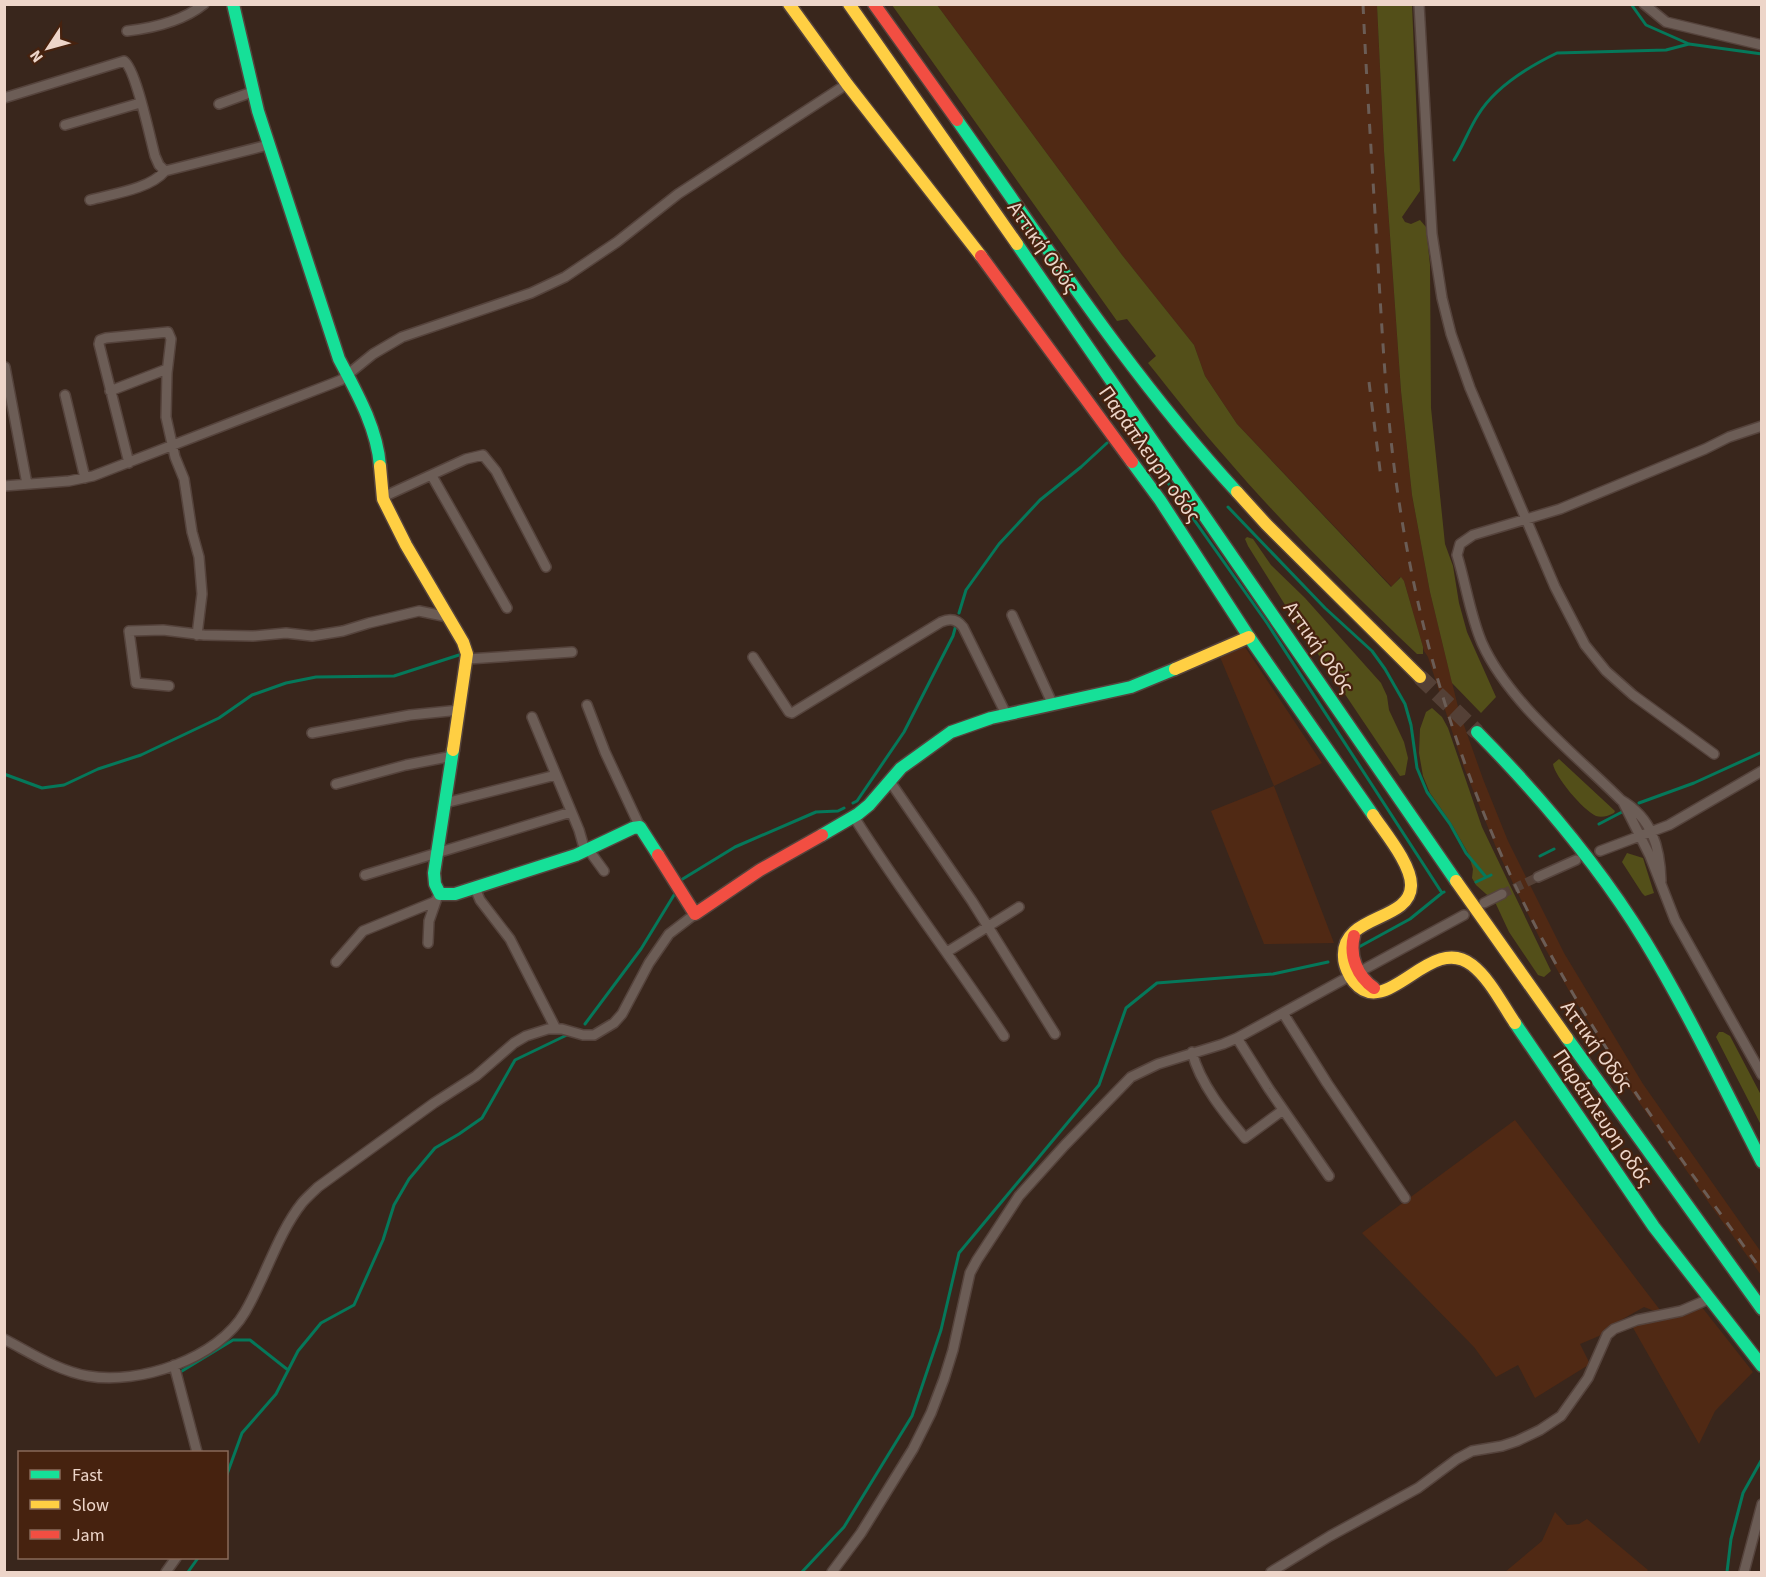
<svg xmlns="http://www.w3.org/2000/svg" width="1766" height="1577" font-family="'Source Sans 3',sans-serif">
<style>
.built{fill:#502914}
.green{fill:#534f19}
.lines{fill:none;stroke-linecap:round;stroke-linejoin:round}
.stream{stroke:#05785a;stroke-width:3}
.street-tunnel{stroke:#544036;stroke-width:9;stroke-dasharray:9 4.5;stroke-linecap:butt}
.highway-tunnel{stroke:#544036;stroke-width:16;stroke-dasharray:16 8;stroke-linecap:butt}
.street-casing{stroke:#55433c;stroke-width:12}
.fast-casing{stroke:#55433c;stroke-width:15}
.slow-casing{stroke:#55433c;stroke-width:15}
.jam-casing{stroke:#55433c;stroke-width:15}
.street{stroke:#6c5d56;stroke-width:9}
.fast{stroke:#16e098;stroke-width:12}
.slow{stroke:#ffcf43;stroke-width:12}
.jam{stroke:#f24e42;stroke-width:12}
.rail{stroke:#6b5d56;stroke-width:3;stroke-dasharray:10 10;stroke-linecap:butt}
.labels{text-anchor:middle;stroke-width:4.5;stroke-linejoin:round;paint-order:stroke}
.street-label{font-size:21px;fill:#edd5c9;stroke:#46220f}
</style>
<rect width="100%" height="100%" fill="#39261c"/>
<path class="built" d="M937 5H1377L1384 151 1401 391 1412 495 1430 592 1459 711 1483 779 1508 841 1564 953 1643 1084 1761 1252V1275L1709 1203 1632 1092 1568 989 1541 941 1497 850 1463 765 1428 657 1424 651 1404 581 1400 577 1392 587 1237 424 1205 376 1194 345 1122 255Z
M1245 647 1322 763 1274 786 1334 943 1264 944 1211 811 1274 786 1220 657Z
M1515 1120 1660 1310 1657 1312 1644 1307 1614 1324 1599 1336 1580 1344 1590 1364 1535 1398 1518 1365 1496 1377 1474 1347 1362 1233Z
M1701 1306 1753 1372 1715 1411 1699 1444 1632 1326 1662 1321Z
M1555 1512 1567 1525 1579 1524 1587 1519 1648 1570 1646 1572H1505L1542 1541Z"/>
<path class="green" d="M892 5H937L1122 255 1194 345 1205 376 1237 424 1391 587 1401 577 1404 581 1423 647V654H1417C1351 591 1285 527 1226 458 1199 428 1174 395 1148 363L1156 356 1127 319 1117 321Z
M1377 5H1412L1420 191 1402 217 1405 222 1411 224 1420 220 1426 227 1430 265 1431 408 1445 544 1453 566 1459 603 1467 632 1496 697 1481 713 1452 683 1430 592 1412 495 1401 391 1384 151Z
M1247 537 1253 539 1271 565 1305 598 1381 683 1387 696 1389 710 1404 742 1408 758 1405 775 1400 776 1287 608 1248 546 1245 539Z
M1432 708 1442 717 1448 728 1482 827 1551 971 1544 977 1538 975 1509 932 1495 902 1476 885 1472 878 1473 869 1468 853 1451 823 1430 793 1423 776 1419 753 1420 729 1426 712Z
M1559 759 1615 811 1614 813C1608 816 1602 818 1596 816 1583 810 1555 777 1553 764Z
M1627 853 1643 858 1654 893 1645 896 1642 893 1622 862Z
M1719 1032H1723L1730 1036 1761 1095V1125L1716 1037Z"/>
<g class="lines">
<path class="stream" d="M1631 4 1646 25 1689 44 1762 54
M1454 160C1463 146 1469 129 1478 115 1495 87 1528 67 1557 53L1666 50 1689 44
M1137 439 1267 623 1442 893 1444 892
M1228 507 1325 608 1372 651 1385 669 1405 704 1411 725 1417 768 1427 792 1450 824 1466 853 1486 877
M959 613 966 590 999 544 1040 500 1081 467 1107 443
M4 774 42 788 64 785 98 769 141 755 219 718 252 695 286 683 316 677 394 676 459 655
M853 803 857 801 904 732 953 636 956 625
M1639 803 1694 783 1762 752
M1599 824 1622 812
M1540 856 1554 849
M681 880 735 847 816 812 838 811 844 808
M1476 882 1491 875
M1357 948 1410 919 1442 893
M585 1024 641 949 674 895
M182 1371 233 1340H250L288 1370
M226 1477 242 1433 276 1394 298 1351 321 1323 354 1305 383 1240 394 1205 409 1179 435 1148 459 1134 482 1118 515 1060 569 1034
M188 1572 198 1558
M802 1572 844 1527 912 1416 941 1330 959 1253 1099 1085 1126 1008 1157 983 1273 974 1328 962
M1727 1572 1731 1539 1743 1493 1762 1459"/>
<path class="street-tunnel" d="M1502 894 1538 877"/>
<path class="highway-tunnel" d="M1420 677 1477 732"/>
<defs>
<path id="street" d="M1419 4 1432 234 1442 298 1451 334 1470 388 1555 587 1585 645 1606 671 1633 695 1714 754
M1644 4 1666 22 1762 45
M127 31C153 28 183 21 204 4
M4 98 124 61C136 69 150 138 155 156L159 165 165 171 268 145
M219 104 252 92
M65 125 140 103
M90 200C112 194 150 189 165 171
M5 367 27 484
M110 391 167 369
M65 395 85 478
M129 463 99 344 100 340 106 338 168 332 171 339 167 373 166 417 175 457 184 479 192 532 199 557 202 594 197 635
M432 476 507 608
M4 486 69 481 93 476 331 384 341 380 373 354 402 337 531 293 565 277 617 242 678 194 847 84
M383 497 466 459 483 455 496 471 546 567
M1012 615 1053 705
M753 657 789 712 792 713 941 622C950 618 957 619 963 627L1007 716
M468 659 572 652
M169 686 136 683 129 631 163 630 204 635 253 636 286 633 312 636 343 631 369 623 419 611 448 617
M587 705 605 752 640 827
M532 717 579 830 585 851
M312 733 410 715 460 710
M889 780 972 901 1055 1034
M336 784 406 765 453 756
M1623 802 1650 856 1675 920 1762 1075
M445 803 556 775
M854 817C901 892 955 962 1004 1036
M588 849 604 871
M1600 851 1669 825 1762 771
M365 875 571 812
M1538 877 1576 860
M1661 881C1660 847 1652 818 1621 800 1575 754 1509 703 1482 643 1470 615 1466 584 1457 555L1460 544 1473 535 1560 509 1705 449 1729 437 1762 426
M475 888 480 900 510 939 556 1029
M1484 903 1502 894
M428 943 429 921 437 898
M947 952 1019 907
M336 962 363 931 434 902
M1359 972 1464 915
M1283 1013 1327 1083 1405 1198
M1237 1038 1269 1089 1329 1176
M1192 1052C1200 1084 1225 1114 1245 1138L1283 1110
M4 1339C31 1353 58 1371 88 1376 139 1385 218 1359 245 1312 265 1278 278 1233 302 1203 307 1197 313 1192 318 1187L434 1103 476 1076 514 1043 526 1036 548 1029H562L583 1035H594L614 1023 622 1014 649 963 669 934 695 914
M174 1365 197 1452
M166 1572 176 1558
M832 1572 861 1533 913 1449 931 1413 944 1379 953 1350 970 1273 977 1260 1019 1196 1065 1145 1131 1077 1158 1064 1223 1044 1237 1038 1350 976
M1271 1572 1330 1536 1418 1488 1457 1459 1472 1451 1502 1446 1517 1441 1540 1430 1561 1416 1588 1378 1607 1335 1614 1329 1637 1320 1681 1311 1709 1299
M1744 1572 1762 1504"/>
<path id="fast" d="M233 4 258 111 339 359C357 393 377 428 380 466
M957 120C1046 246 1132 378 1237 492
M1017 244 1456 881
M1132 462 1160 500 1249 637 1373 815
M1477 732C1540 796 1598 864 1645 941 1688 1012 1724 1088 1762 1162
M453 750 434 873 435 884 440 894H455L576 855 633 828 640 827 658 855
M822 835 858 814 869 805 901 768 951 732 991 718 1131 687 1175 669
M1515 1023 1654 1227 1762 1366
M1567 1038 1762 1309"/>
<path id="slow" d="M789 4 847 84 981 256
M849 4 1017 244
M380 466 383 499 406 545 463 642 467 654 453 750
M1237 492 1266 524 1420 677
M1175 669 1249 637
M1373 815C1385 833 1412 865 1411 886 1410 922 1341 914 1344 957 1344 965 1349 976 1354 982 1387 1022 1430 932 1472 965 1490 979 1502 1004 1515 1023
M1456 881 1567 1038"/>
<path id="jam" d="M874 4 957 120
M981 256 1132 462
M658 855 695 914 760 870 822 835
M1354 936C1349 956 1357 976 1374 988"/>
</defs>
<use href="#street" class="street-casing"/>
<use href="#fast" class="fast-casing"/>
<use href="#slow" class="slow-casing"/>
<use href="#jam" class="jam-casing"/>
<use href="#street" class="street"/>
<use href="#fast" class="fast"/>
<use href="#slow" class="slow"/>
<use href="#jam" class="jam"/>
<path class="rail" d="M1363 4C1367 91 1373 177 1378 264 1383 345 1387 427 1400 508 1419 630 1454 749 1504 861 1570 1009 1667 1140 1762 1271
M1369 382 1381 478"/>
</g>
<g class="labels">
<g class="street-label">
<text transform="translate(1043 247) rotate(55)" y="7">Αττική Οδός</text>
<text transform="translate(1150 454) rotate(55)" y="7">Παράπλευρη οδός</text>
<text transform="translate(1319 647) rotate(55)" y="7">Αττική Οδός</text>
<text transform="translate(1597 1046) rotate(54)" y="7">Αττική Οδός</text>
<text transform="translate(1603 1118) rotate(56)" y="7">Παράπλευρη οδός</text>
</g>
</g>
<rect width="1766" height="1577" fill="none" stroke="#edd5c9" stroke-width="12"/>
<rect x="18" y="1451" width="210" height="108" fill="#46220f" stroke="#896a59" stroke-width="1.5"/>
<rect x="30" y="1470" width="30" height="9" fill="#16e098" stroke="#896a59" stroke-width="1.5"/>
<text x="72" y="1481" font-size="18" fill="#edd5c9">Fast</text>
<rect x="30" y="1500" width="30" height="9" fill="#ffcf43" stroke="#896a59" stroke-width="1.5"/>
<text x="72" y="1511" font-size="18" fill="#edd5c9">Slow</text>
<rect x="30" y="1530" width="30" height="9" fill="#f24e42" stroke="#896a59" stroke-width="1.5"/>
<text x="72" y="1541" font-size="18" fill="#edd5c9">Jam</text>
<g transform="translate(48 48) rotate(234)" stroke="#46220f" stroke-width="4.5" paint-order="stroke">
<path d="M0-4.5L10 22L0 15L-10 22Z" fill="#edd5c9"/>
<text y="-9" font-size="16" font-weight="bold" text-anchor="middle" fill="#edd5c9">N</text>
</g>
</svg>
